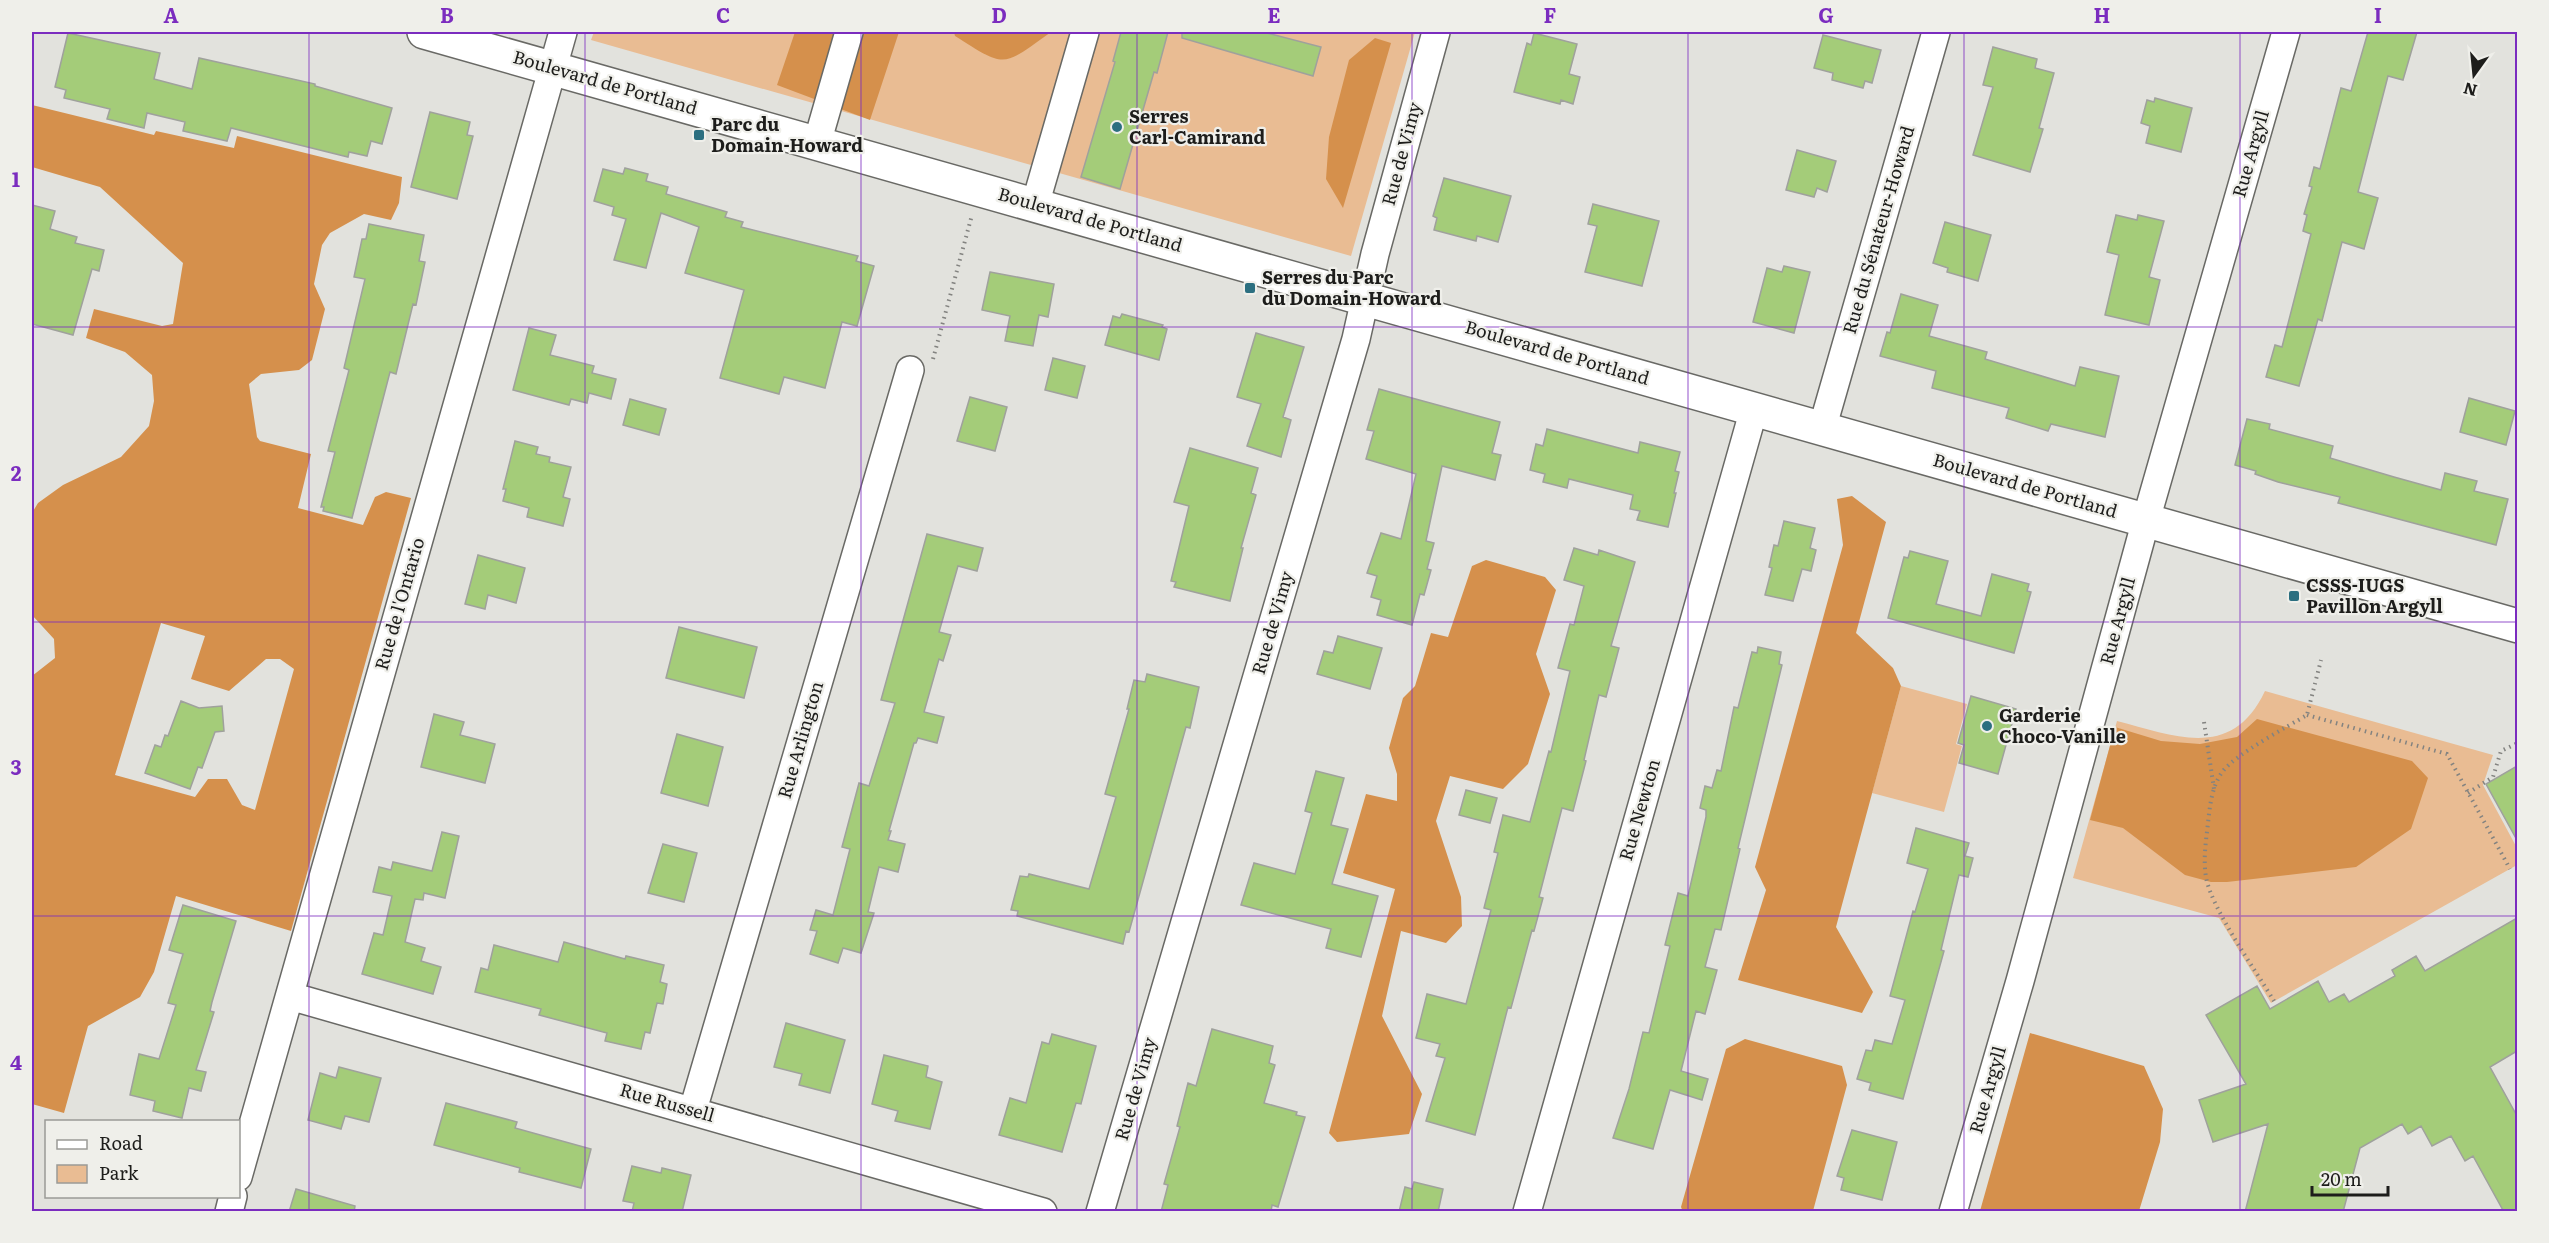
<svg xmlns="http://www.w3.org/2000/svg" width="2549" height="1243" font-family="Literata,serif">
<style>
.green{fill:#e9bc93}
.forest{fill:#d5904c;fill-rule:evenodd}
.building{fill:#a4cc79;stroke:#9fa19c;stroke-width:1.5}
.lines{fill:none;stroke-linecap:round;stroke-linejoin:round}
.minor-casing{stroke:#696965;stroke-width:30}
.major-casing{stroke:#696965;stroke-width:36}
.path{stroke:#838380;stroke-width:4;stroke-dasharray:1.5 4.5;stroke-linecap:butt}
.minor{stroke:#fff;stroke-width:27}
.major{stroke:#fff;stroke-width:33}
.grid{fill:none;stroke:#7b2cbf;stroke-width:1.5;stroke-opacity:0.55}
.poi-dot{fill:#2c6f80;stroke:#efefea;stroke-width:2}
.labels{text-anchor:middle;stroke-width:4.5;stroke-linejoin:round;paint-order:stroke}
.street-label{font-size:18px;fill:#1d1d1b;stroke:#efefea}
.poi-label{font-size:18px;font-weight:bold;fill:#1d1d1b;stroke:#efefea;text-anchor:start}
.neatline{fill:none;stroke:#7b2cbf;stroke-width:2}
.grid-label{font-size:20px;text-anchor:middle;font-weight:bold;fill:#7b2cbf}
</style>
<rect width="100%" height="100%" fill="#e2e2dd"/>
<path class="green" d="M594 32H1415L1351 256 591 40Z
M1901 686 1967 704 1956 744 1962 746 1944 812 1872 793Z
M2265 691 2493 755 2483 785 2517 848V865L2271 1003 2219 918 2073 878 2117 721C2175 736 2232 761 2265 691Z"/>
<path class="forest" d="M795 32H899L870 120 777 85Z
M954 32H1051C1002 67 1007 69 955 36Z
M1375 38 1391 43 1343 208 1326 179 1329 137 1349 60Z
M32 105 154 135 156 131 234 148 237 136 402 177 399 203 391 220 364 214 330 233 322 245 314 284 325 309 312 360 299 370 261 374 249 384 257 437 260 441 311 454 298 508 363 525 375 497 386 492 411 498 291 931 176 896 154 972 140 997 88 1026 64 1113 32 1104V676L55 658 54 639 32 615V513L38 503 63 485 121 457 149 426 154 401 152 375 125 352 86 338 94 309 162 326 173 324 183 263 100 187 32 167ZM161 623 205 636 191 679 229 691 266 659H280L294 669 255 810 242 805 227 779H208L195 797 115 775Z
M1852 496 1886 522 1856 633 1893 668 1901 686 1836 927 1873 992 1862 1013 1738 980 1766 890 1755 867 1843 545 1837 499Z
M1486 560 1545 577 1556 590 1536 654 1550 694 1528 764 1503 789 1450 776 1436 821 1461 897 1462 926 1446 943 1401 931 1382 1016 1422 1094 1409 1134 1337 1142 1329 1133 1395 889 1343 873 1366 794 1397 801V774L1389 748 1403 698 1415 686 1431 633 1448 637 1472 566Z
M2257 719 2412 761 2428 778 2411 829 2356 867 2227 882H2211L2185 875 2123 828 2090 820 2115 727 2161 741 2200 744 2237 737Z
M2030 1033 2144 1066 2163 1109 2160 1142 2139 1211H1980Z
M1745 1039 1842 1066 1847 1085 1813 1211 1683 1212 1681 1207 1726 1049Z"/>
<path class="building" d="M1121 32H1168L1157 73 1154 72 1120 189 1081 177 1115 62 1113 61Z
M1182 32H1263L1321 47 1313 76 1182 38Z
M2368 32H2417L2403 80 2388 76 2358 192 2378 198 2364 249 2342 242 2322 321 2318 319 2299 386 2266 377 2275 345 2282 347 2311 234 2303 231 2307 215 2304 214 2312 187 2309 186 2314 167 2320 169 2341 88 2351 91Z
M68 33 160 53 154 79 192 89 199 58 315 84V86L392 108 382 144 371 141 367 156 349 152 348 157 231 128 227 141 183 131 185 122 147 113 144 128 107 119 110 109 64 98 66 90 55 87Z
M1534 33 1577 44 1569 74 1580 77 1573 104 1561 100 1560 104 1514 92 1527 43 1531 45Z
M1823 35 1881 50 1872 83 1865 81 1863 88 1832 80 1833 73 1814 68Z
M1993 47 2037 59 2035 68 2054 73 2039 128 2043 129 2030 172 1973 155 1993 87 1983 85Z
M2155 98 2192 108 2181 152 2146 143 2150 126 2141 123 2147 100 2154 102Z
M430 112 470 122 467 135 473 136 457 199 411 187Z
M1797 150 1836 161 1827 192 1817 188 1814 197 1786 190Z
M625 168 648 174 646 181 668 187 666 194 727 212 725 217 743 222 741 227 858 256 856 261 874 266 857 326 842 322 825 388 784 377 779 394 720 378 744 290 685 273 699 227 661 213 646 268 614 260 626 219 612 215 614 207 594 201 603 169 623 174Z
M1444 178 1511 196 1498 242 1477 236 1476 241 1434 230 1437 218 1433 216Z
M1593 204 1659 221 1642 286 1585 272 1597 226 1588 224Z
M32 205 55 211 50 229 77 237 75 243 104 250 99 271 92 269 73 335 32 324Z
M2116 215 2137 220 2138 215 2164 221 2149 277 2160 280 2149 325 2105 315 2119 255 2107 252Z
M1945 222 1991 235 1978 281 1947 272 1948 268 1933 263Z
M369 224 424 235 419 261 425 262 416 305 413 304 396 374 390 372 352 518 323 511 324 507H321L335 452 328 451 349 370 344 368 365 279 354 277 362 239H366Z
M1784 266 1810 272 1794 333 1753 322 1767 268 1782 272Z
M990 272 1054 284 1048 317 1039 315 1033 346 1005 341 1010 316 982 310Z
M1901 294 1938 305 1929 336 1987 352 1985 359 2075 386 2080 367 2119 376 2105 437 2051 424 2048 431 2006 418 2009 408 1932 388 1936 371 1880 356 1887 332 1890 333Z
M1122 314 1163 325 1162 327 1167 329 1159 360 1105 345 1113 316 1120 318Z
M529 328 556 335 550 355 594 366 592 373 616 379 611 399 589 393 587 403 571 399 569 405 513 390Z
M1256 333 1304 347 1283 417 1291 420 1281 457 1247 446 1261 404 1237 397Z
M1053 358 1085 366 1077 398 1045 390Z
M1379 389 1500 422 1492 453 1501 455 1495 480 1442 466 1426 541 1434 543 1427 569 1431 570 1424 595 1420 594 1412 625 1377 615 1381 600 1371 597 1377 576 1367 573 1381 533 1401 539 1416 474 1366 459 1374 431 1367 430Z
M970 397 1007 407 995 451 957 441Z
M2469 398 2515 411 2506 445 2460 432Z
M630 399 666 409 659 435 623 425Z
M2247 419 2270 424 2269 429 2333 446 2330 458 2394 477 2441 490 2445 473 2477 481 2474 491 2508 499 2496 545 2338 503 2340 497 2278 482 2255 474 2256 471 2235 465Z
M1547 429 1638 453 1640 442 1680 452 1675 471 1679 472 1674 493H1676L1668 527 1637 520 1640 511 1630 509 1633 495 1569 479 1567 488 1543 482 1545 474 1530 470 1536 444 1543 446Z
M515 441 538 447 536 454 550 457 549 462 571 467 563 497 570 499 563 526 527 517 529 508 503 501 506 489H503Z
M1190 448 1258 468 1251 493 1256 495 1241 548H1243L1230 601 1174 587 1176 582 1171 581 1189 506 1174 502Z
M1784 521 1815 528 1810 548 1816 550 1811 571 1802 569 1793 601 1765 595 1772 568 1769 567 1774 545 1778 546Z
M927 534 983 548 977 571 958 566 939 632 951 635 943 661 939 659 924 712 944 717 937 743 918 738 916 743H914L889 831H891L888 840 905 844 898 872 879 867 868 912 874 913 861 953 843 948 838 963 810 954 817 931 810 930 816 910 833 915 850 849 842 847 859 783 869 786 895 703 881 700Z
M1574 548 1598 555 1599 550 1635 562 1611 646 1619 648 1606 697 1599 695 1584 760 1586 761 1573 811 1562 808 1539 897 1543 898 1534 931 1532 930 1511 1008 1508 1007 1475 1135 1426 1121 1445 1058 1436 1056 1440 1044 1416 1038 1427 994 1466 1004 1491 910 1484 908 1498 853 1494 852 1503 815 1530 822 1549 751 1551 752 1570 671 1558 668 1570 624 1574 625 1584 586 1564 580Z
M1910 551 1948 561 1936 604 1981 616 1992 574 2029 584 2027 591 2031 592 2014 653 1888 618 1904 557 1908 558Z
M478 555 525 568 516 603 488 595 485 609 465 604Z
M679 627 757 647 744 698 666 678Z
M1338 636 1382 648 1370 689 1317 674 1324 651 1333 653Z
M1758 647 1781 652 1779 664 1782 665 1738 848 1740 849 1721 930 1715 929 1705 967 1717 970 1705 1014 1696 1011 1681 1071 1708 1079 1702 1100 1670 1090 1653 1149 1613 1138 1629 1089 1643 1032 1649 1033 1670 946 1665 945 1678 893 1688 896 1706 817V810L1700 808 1705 786 1712 788 1717 770 1721 771 1734 707 1738 708 1752 652 1757 653Z
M1147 674 1199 687 1190 728 1186 727 1129 932 1126 931 1123 944 1017 916 1018 911 1011 910 1020 876 1028 877 1029 874 1089 889 1116 797 1105 794 1129 709H1127L1134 680 1145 682Z
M1971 696 2016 709 1998 774 1959 763 1964 745 1958 743Z
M181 701 199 708 222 706 224 731 215 732 202 768 198 767 190 789 145 773 155 745 161 747 165 735 168 736Z
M434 714 464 722 460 735 495 744 485 783 421 767Z
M677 734 723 747 708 806 661 793Z
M2517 766V840L2486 784Z
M1316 771 1344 778 1331 825 1348 829 1332 884 1378 896 1361 957 1326 948 1331 929 1241 905 1254 863 1295 874 1312 813 1305 811Z
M1466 790 1497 798 1490 823 1459 815Z
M1916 828 1969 843 1965 856 1973 858 1968 877 1959 875 1941 950 1944 951 1903 1099 1869 1090 1871 1083 1857 1079 1866 1050 1872 1051 1875 1040 1892 1044 1905 1000 1890 996 1913 911 1915 912 1928 869 1907 863Z
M442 832 459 836 445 898 424 893 423 900 415 899 405 942 425 948 421 961 441 967 433 994 362 974 374 933 383 935 392 896 373 892 379 867 391 870 393 862 432 871Z
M663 844 697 853 684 902 648 893Z
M183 905 236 921 212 1002 210 1011 214 1012 196 1070 206 1072 201 1091 189 1088 182 1118 153 1111 155 1101 130 1095 139 1054 159 1059 176 1005 168 1003 183 954 169 950Z
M2517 918V1051L2490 1067 2517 1116V1212H2504L2473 1156 2465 1161 2451 1136 2432 1146 2421 1126 2408 1134 2402 1124 2360 1148 2343 1212H2245L2268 1124 2213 1142 2199 1100 2246 1084 2206 1015 2257 986 2270 1009 2318 981 2329 1002 2344 994 2349 1002 2395 976 2392 970 2416 956 2425 971Z
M564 942 625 959 626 956 664 965 660 982 667 984 663 1004 657 1003 650 1033 645 1032 641 1049 605 1041 607 1033 539 1015 541 1009 475 992 481 968 488 970 494 945 558 962Z
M786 1023 845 1040 830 1093 799 1085 802 1074 774 1067Z
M1212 1029 1273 1046 1269 1063 1275 1065 1264 1103 1297 1112 1296 1115 1305 1117 1278 1207 1272 1205 1271 1212H1161L1168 1185 1164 1184 1180 1127 1177 1126 1188 1083 1196 1086Z
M1052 1034 1096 1046 1081 1104 1076 1103 1062 1152 999 1135 1010 1098 1026 1103 1042 1042 1049 1044Z
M884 1055 928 1066 926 1077 942 1082 930 1129 895 1121 898 1111 872 1104Z
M339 1067 381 1078 369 1122 345 1116 341 1129 308 1120 320 1073 336 1078Z
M446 1103 517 1122 515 1128 591 1149 581 1188 519 1172 520 1168 434 1145Z
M1852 1130 1897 1142 1882 1200 1841 1190 1844 1178 1837 1176Z
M632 1166 661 1173 662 1168 691 1175 682 1212H632L634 1203 623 1201Z
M1414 1182 1443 1189 1438 1212H1399L1405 1187 1412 1189Z
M296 1189 355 1206 354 1212H289Z"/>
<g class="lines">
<defs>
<path id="minor" d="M817 143 849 32
M1035 205 1085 32
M1822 429 1936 32
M290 996 1043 1212
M693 1110 910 370
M238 1177 563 32
M229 1212 233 1196
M1100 1212 1356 339 1375 254 1436 32
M1527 1212 1754 409
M1953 1212 2020 981 2146 520 2286 32"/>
<path id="major" d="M424 32 2518 626"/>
</defs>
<use href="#minor" class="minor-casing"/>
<use href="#major" class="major-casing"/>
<path class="path" d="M933 359 972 215
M2307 715 2447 754 2510 869
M2204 722 2214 789
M2468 793 2493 777 2501 751 2518 743
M2274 1001C2256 971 2211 908 2206 877 2203 859 2206 841 2208 823 2210 805 2212 785 2223 771 2236 754 2287 727 2307 715L2321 660"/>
<use href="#minor" class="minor"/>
<use href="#major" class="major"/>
</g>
<path class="grid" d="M309 32V1212M585 32V1212M861 32V1212M1137 32V1212M1412 32V1212M1688 32V1212M1964 32V1212M2240 32V1212M32 327H2518M32 622H2518M32 916H2518"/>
<g class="poi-dot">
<circle cx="1117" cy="127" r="6"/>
<rect x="693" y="129" width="12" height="12" rx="3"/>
<rect x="1244" y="282" width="12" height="12" rx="3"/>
<rect x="2288" y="590" width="12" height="12" rx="3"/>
<circle cx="1987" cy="726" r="6"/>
</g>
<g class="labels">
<g class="street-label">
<text transform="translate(605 83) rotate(16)" y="6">Boulevard de Portland</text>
<text transform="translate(1402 154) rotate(-75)" y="6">Rue de Vimy</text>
<text transform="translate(2251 154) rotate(-74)" y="6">Rue Argyll</text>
<text transform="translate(1090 220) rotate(16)" y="6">Boulevard de Portland</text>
<text transform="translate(1879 230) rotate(-74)" y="6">Rue du Sénateur-Howard</text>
<text transform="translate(1557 353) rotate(16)" y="6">Boulevard de Portland</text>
<text transform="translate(2025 486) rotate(16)" y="6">Boulevard de Portland</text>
<text transform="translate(400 604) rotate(-74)" y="6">Rue de l'Ontario</text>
<text transform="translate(2118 621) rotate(-75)" y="6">Rue Argyll</text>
<text transform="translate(1273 623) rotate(-74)" y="6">Rue de Vimy</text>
<text transform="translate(801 740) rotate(-74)" y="6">Rue Arlington</text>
<text transform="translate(1640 810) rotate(-74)" y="6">Rue Newton</text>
<text transform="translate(1136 1089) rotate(-74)" y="6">Rue de Vimy</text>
<text transform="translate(1988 1090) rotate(-74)" y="6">Rue Argyll</text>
<text transform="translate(667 1103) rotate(16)" y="6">Rue Russell</text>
</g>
<g class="poi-label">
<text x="1129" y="123">Serres<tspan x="1129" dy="21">Carl-Camirand</tspan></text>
<text x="711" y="131">Parc du<tspan x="711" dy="21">Domain-Howard</tspan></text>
<text x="1262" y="284">Serres du Parc<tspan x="1262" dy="21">du Domain-Howard</tspan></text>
<text x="2306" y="592">CSSS-IUGS<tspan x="2306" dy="21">Pavillon Argyll</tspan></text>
<text x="1999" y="722">Garderie<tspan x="1999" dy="21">Choco-Vanille</tspan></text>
</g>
</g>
<rect width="2549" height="1243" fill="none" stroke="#efefea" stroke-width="66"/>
<rect x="45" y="1120" width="195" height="78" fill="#efefea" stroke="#9b9b97" stroke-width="1.5"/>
<rect x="57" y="1140" width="30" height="9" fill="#ffffff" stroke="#9b9b97" stroke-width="1.5"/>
<text x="99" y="1150" font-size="18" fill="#1d1d1b">Road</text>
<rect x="57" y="1165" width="30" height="18" fill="#e9bc93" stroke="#9b9b97" stroke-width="1.5"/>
<text x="99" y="1180" font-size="18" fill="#1d1d1b">Park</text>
<g transform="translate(2474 75) rotate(195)" stroke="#efefea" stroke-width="4.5" paint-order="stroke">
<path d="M0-4.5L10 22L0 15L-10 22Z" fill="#1d1d1b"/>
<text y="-9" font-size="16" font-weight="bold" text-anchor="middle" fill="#1d1d1b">N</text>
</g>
<path d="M2312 1186v9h76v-9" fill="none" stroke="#1d1d1b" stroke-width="3"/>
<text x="2321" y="1186" font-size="18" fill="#1d1d1b" stroke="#efefea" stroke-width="4.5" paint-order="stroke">20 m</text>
<rect x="33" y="33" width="2483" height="1177" class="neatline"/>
<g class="grid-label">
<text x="171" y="23">A</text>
<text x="447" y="23">B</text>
<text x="723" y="23">C</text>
<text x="999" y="23">D</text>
<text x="1274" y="23">E</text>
<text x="1550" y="23">F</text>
<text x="1826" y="23">G</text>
<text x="2102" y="23">H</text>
<text x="2378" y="23">I</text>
<text x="16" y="187">1</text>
<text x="16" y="481">2</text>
<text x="16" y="775">3</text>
<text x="16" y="1070">4</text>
</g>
</svg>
